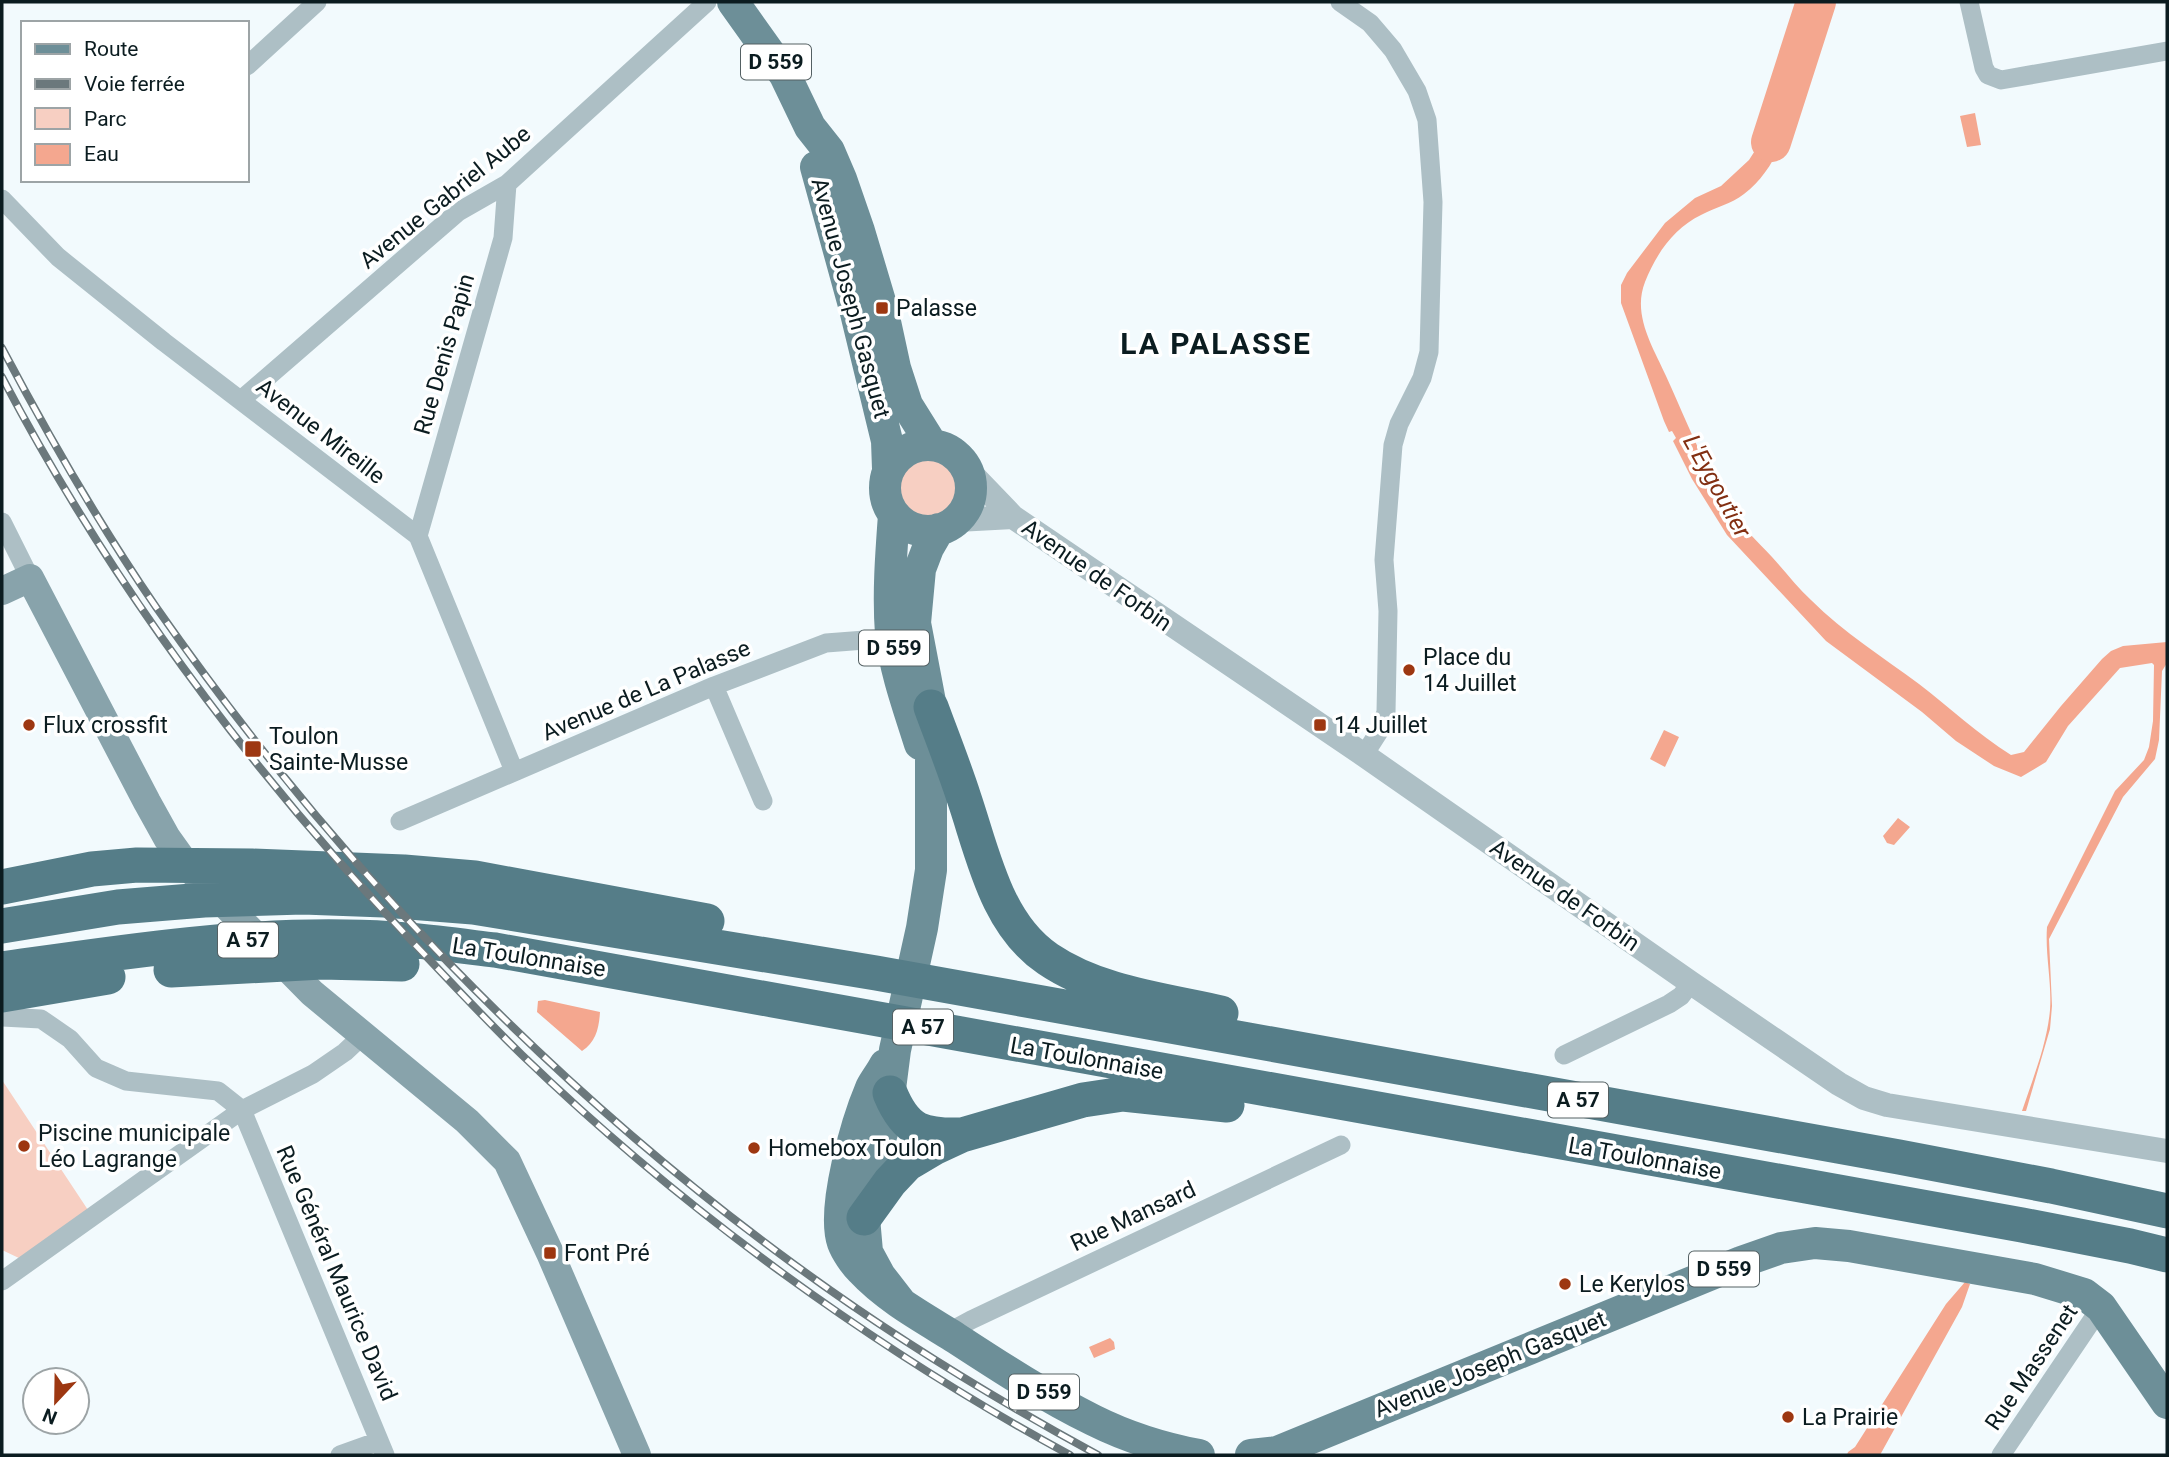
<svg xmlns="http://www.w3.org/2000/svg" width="2169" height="1457" font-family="Roboto,sans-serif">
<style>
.green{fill:#f7cfc2}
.water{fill:#f4a78f}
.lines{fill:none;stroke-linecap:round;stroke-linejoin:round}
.river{stroke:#f4a78f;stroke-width:40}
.minor{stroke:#adbfc5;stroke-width:19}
.tertiary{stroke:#adbfc5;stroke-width:24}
.secondary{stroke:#88a3ab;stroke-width:28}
.primary{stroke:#6d8f98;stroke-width:32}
.motorway{stroke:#557d88;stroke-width:35}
.rail-casing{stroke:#6b787c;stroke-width:8}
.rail{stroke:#fff;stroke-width:5;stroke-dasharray:16;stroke-linecap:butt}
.poi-dot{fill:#9d3711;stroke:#fff;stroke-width:2.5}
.labels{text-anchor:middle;stroke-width:7;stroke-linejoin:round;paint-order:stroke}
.shield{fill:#fff;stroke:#546063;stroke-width:2}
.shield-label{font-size:21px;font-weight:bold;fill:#0b1c20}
.street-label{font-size:23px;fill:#0b1c20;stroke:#fff}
.poi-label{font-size:23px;fill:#0b1c20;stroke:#fff;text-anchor:start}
.water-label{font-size:24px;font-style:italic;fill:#822f12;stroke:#fff}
.district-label{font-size:30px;font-weight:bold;letter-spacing:2px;fill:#0b1c20;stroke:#fff}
</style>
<rect width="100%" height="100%" fill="#f2fafd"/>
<path class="green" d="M919 445C927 446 938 446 946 449 966 456 981 491 965 509 960 515 935 526 927 531 876 521 869 464 919 445Z
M2 1080 90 1213 21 1259 2 1250Z"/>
<path class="water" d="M1809 2H1830L1805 58 1800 83 1773 82Z
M1770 88 1801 89C1789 126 1777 169 1744 194 1731 204 1716 207 1701 215 1674 228 1656 254 1645 282 1632 315 1653 347 1666 376 1681 409 1694 441 1710 472 1717 485 1722 498 1730 510 1742 527 1758 542 1772 557 1785 571 1797 587 1811 600 1844 633 1883 657 1919 684 1950 708 1978 734 2011 755L2024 752 2061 706 2102 659 2111 651 2123 646 2167 642V663L2162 671 2159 740 2155 759 2123 797 2049 939 2052 1006 2050 1029 2026 1111H2022C2033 1078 2047 1044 2050 1010 2052 982 2045 955 2047 927L2115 791 2144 760 2149 747 2153 721 2154 665 2152 663 2120 668 2068 726 2046 762 2021 777 1994 766 1956 741 1922 712 1826 641 1727 535 1692 479 1673 441 1676 438 1672 431 1669 432 1664 421 1621 303V285L1627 273 1665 223 1695 198 1721 186 1749 160 1767 132V96Z
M1975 113 1981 145 1967 147 1960 116Z
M1664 730 1679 737 1665 767 1650 759Z
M1898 818 1910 827 1894 845 1887 843 1883 836Z
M545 1000 600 1012C599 1028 596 1042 582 1051L537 1012 538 1001Z
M1965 1282 1970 1284 1962 1307 1880 1455H1847L1848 1452 1855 1447 1946 1304Z
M1110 1338 1114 1342 1115 1349 1094 1358 1089 1347Z"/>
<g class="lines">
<path class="river" d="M1771 142 1816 2"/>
<path class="minor" d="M1340 2 1370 23 1382 37 1393 50 1417 91 1427 120 1433 202 1429 352 1422 378 1399 424 1393 445 1384 560 1388 611 1386 712 1380 730 1364 755
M1969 2 1984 68 1988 75 2001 80 2167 51
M247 66 317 2
M2 199 58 257 164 342 418 536 514 771
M241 400 458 212 507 184 707 2
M2 522 30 578
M418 536 503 238 507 184
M714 686 763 801
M400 821 714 686 826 643 878 639 899 632
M2 1017 41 1019 70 1039 96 1068 126 1081 218 1091 242 1110 385 1455
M1564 1055 1669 1004 1681 996 1691 983
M2 1281 242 1110 313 1074 345 1052 362 1036
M947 1333 971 1320 1341 1145
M340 1455 379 1441
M2001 1455 2101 1307"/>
<path class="tertiary" d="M967 469 1013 517 1364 755 1691 983 1839 1084 1864 1098 1887 1105 2167 1151
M957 520 1013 517"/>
<path class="secondary" d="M2 591 30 578 147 802 167 838 187 866 312 993 467 1121 507 1161 550 1253 637 1455"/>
<path class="primary" d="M733 2 785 75 810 127 829 151 841 179 859 231 882 308 895 368 907 405 932 445
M816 167 855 309 887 441 888 469
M885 488a43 43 0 1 1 86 0a43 43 0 1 1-86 0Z
M894 515C891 555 888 595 891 634 895 671 909 709 920 744
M885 1065C881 1073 875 1080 871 1088 857 1121 831 1209 843 1243 846 1251 854 1263 861 1270 886 1297 920 1316 951 1335 997 1365 1044 1396 1093 1420 1127 1437 1162 1448 1199 1455
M901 1303 880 1276 867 1252 864 1218 867 1181 886 1120 895 1050 922 928 931 870V707L915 623 920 569 928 548 939 529
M1251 1455 1277 1452 1741 1262 1781 1248 1815 1243 1849 1246 2035 1279 2084 1294 2101 1307 2167 1403"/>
<path class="motorway" d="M931 707C942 737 954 767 964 798 983 854 996 924 1048 959 1098 993 1164 1000 1221 1013
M2 887 92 869 137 865 252 866 404 872 475 878 707 921
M2 926 118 907 204 900 303 897 384 900 473 907 876 973 1899 1157 2051 1186 2167 1211
M2 969C116 953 230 935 346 937 396 937 445 944 495 950L2022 1225 2130 1246 2167 1255
M171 970 322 962 402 964
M2 995 108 977
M890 1093C906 1132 923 1136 962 1135
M864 1218 890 1182 907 1164 934 1148 962 1135 1083 1100 1123 1094 1227 1105"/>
<defs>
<path id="rail" d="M2 348C49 437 99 524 156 607 332 859 547 1084 795 1265 892 1336 993 1398 1098 1455
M2 377C113 589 260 783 425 955 457 989 489 1023 522 1055 683 1210 874 1349 1070 1455"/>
</defs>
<use href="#rail" class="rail-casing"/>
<use href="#rail" class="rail"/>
</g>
<g class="poi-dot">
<rect x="875" y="301" width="14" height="14" rx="3.5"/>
<circle cx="1409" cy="670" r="7"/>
<circle cx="29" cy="725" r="7"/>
<rect x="1313" y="718" width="14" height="14" rx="3.5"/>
<rect x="244" y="740" width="18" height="18" rx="3.5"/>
<circle cx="24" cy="1146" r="7"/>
<circle cx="754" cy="1148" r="7"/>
<rect x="543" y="1246" width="14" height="14" rx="3.5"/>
<circle cx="1565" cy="1284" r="7"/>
<circle cx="1788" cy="1417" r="7"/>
</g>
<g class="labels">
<g class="shield">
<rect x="741" y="44.5" width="70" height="35" rx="5"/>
<rect x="859" y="630.5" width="70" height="35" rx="5"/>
<rect x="218" y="922.5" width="60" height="35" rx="5"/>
<rect x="893" y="1009.5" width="60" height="35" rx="5"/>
<rect x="1548" y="1082.5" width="60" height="35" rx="5"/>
<rect x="1689" y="1251.5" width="70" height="35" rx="5"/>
<rect x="1009" y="1374.5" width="70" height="35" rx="5"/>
</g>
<g class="shield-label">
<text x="776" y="69">D 559</text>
<text x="894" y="655">D 559</text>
<text x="248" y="947">A 57</text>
<text x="923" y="1034">A 57</text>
<text x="1578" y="1107">A 57</text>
<text x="1724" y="1276">D 559</text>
<text x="1044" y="1399">D 559</text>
</g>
<g class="street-label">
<text transform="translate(445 197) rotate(-39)" y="8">Avenue Gabriel Aube</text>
<text transform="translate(851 298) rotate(75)" y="8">Avenue Joseph Gasquet</text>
<text transform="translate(444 354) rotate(-74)" y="8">Rue Denis Papin</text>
<text transform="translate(321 431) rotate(38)" y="8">Avenue Mireille</text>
<text transform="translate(1097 575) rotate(35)" y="8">Avenue de Forbin</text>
<text transform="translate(646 690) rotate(-23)" y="8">Avenue de La Palasse</text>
<text transform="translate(1565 895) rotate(35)" y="8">Avenue de Forbin</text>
<text transform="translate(529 957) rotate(9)" y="8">La Toulonnaise</text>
<text transform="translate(1087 1058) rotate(10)" y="8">La Toulonnaise</text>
<text transform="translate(1645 1158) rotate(10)" y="8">La Toulonnaise</text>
<text transform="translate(1133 1216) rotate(-25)" y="8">Rue Mansard</text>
<text transform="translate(337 1273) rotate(67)" y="8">Rue Général Maurice David</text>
<text transform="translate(1490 1364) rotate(-22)" y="8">Avenue Joseph Gasquet</text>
<text transform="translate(2031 1367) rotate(-56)" y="8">Rue Massenet</text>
</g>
<g class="poi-label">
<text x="896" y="316">Palasse</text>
<text x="1423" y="665">Place du<tspan x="1423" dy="26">14 Juillet</tspan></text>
<text x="43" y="733">Flux crossfit</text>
<text x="1334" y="733">14 Juillet</text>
<text x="269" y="744">Toulon<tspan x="269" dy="26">Sainte-Musse</tspan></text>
<text x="38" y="1141">Piscine municipale<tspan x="38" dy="26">Léo Lagrange</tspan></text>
<text x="768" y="1156">Homebox Toulon</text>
<text x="564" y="1261">Font Pré</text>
<text x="1579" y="1292">Le Kerylos</text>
<text x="1802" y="1425">La Prairie</text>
</g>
<g class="water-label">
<text transform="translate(1717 486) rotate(61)" y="8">L'Eygoutier</text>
</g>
<g class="district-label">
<text x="1216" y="354">LA PALASSE</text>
</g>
</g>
<rect width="2169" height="1457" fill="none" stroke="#0b1c20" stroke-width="7"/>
<rect x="21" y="21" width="228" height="161" fill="#ffffff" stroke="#9da4a6" stroke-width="2"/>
<rect x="35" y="44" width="35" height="10" fill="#6d8f98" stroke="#9da4a6" stroke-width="2"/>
<text x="84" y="56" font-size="21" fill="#0b1c20">Route</text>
<rect x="35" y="79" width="35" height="10" fill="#6b787c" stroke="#9da4a6" stroke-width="2"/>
<text x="84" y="91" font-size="21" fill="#0b1c20">Voie ferrée</text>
<rect x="35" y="108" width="35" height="21" fill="#f7cfc2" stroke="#9da4a6" stroke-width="2"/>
<text x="84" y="126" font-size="21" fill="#0b1c20">Parc</text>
<rect x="35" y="144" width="35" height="21" fill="#f4a78f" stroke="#9da4a6" stroke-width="2"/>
<text x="84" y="161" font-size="21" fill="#0b1c20">Eau</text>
<g transform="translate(56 1401) rotate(202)"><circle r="33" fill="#ffffff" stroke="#9da4a6" stroke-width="2"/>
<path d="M0-5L12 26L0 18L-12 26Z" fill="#9d3711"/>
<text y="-10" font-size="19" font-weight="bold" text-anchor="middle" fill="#0b1c20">N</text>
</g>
</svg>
